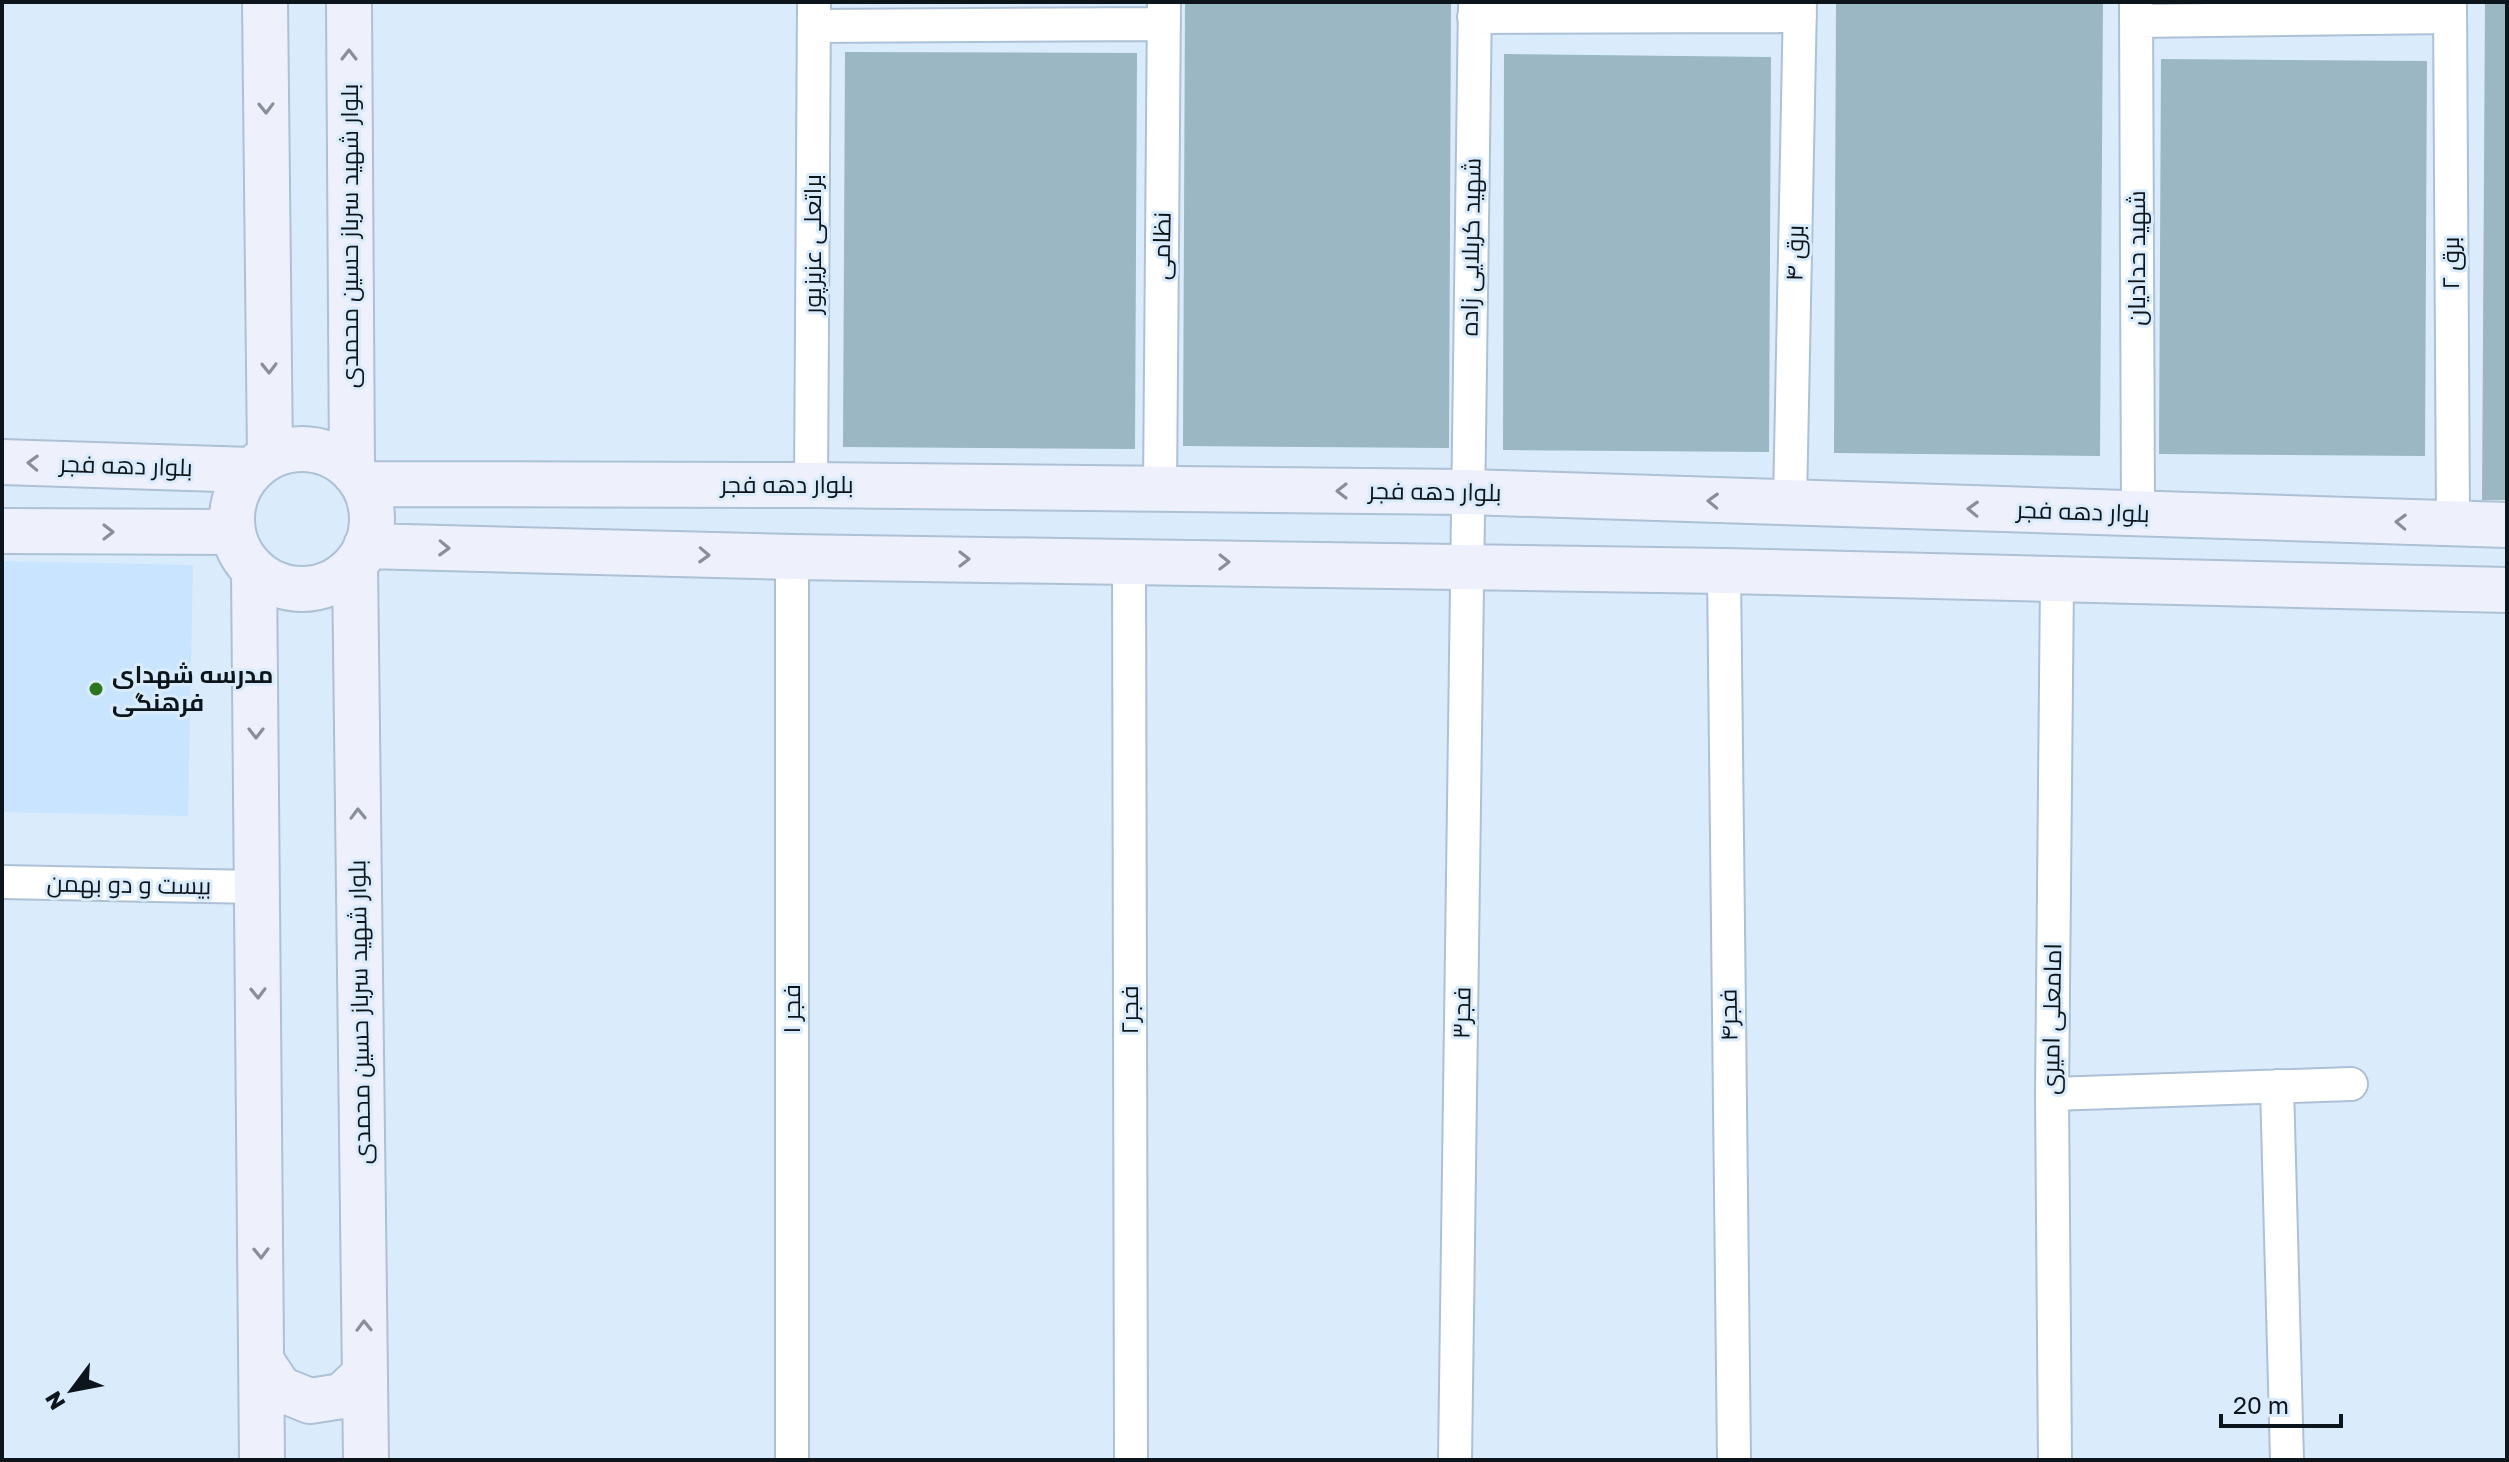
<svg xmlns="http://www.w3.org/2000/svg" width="2509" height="1462" font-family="'Golos Text',Cairo,sans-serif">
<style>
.built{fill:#c8e4fe}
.building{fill:#9ab7c3}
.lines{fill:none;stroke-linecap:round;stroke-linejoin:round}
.street-casing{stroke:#acc1d5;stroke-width:36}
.secondary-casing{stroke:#acc1d5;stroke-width:48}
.street{stroke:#fff;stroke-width:32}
.secondary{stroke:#eef1fb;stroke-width:44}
.oneway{stroke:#898e97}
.poi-dot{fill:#2c761b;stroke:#daecfc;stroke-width:3}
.labels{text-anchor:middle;stroke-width:6;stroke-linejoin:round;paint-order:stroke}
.street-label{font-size:24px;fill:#0d151c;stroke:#daecfc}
.poi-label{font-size:24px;font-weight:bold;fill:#0d151c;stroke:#daecfc;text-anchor:start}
</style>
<rect width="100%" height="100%" fill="#daecfc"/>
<path class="built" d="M2 561 193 565 188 816 2 812Z"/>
<path class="building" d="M1185 2H1451L1449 448 1183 446Z
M1836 2H2103L2100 456 1834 453Z
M2485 2H2507V500H2482Z
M845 52 1137 53 1135 449 843 447Z
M1504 54 1771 57 1769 452 1503 450Z
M2161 59 2427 61 2425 456 2159 454Z"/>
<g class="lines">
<defs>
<path id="street" d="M2136 2 2138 514
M2450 2 2453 524
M1474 17 1800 16
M2136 21 2450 17
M814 26 1164 24
M811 485 814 2
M1160 489 1164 2
M1790 503 1800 2
M792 557V1460
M1129 560 1131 1460
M1724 571 1734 1460
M2 882 257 887
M2277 1086 2287 1460
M2052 1094 2351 1084
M1455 1460 1475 2
M2055 1460 2052 1094 2057 579"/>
<path id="secondary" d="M265 2 270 456
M349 2 352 469
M232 519a70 70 0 1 1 140 0a70 70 0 1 1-140 0Z
M2 462 251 470
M363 484 811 485 1467 492 2507 525
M2 531 233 532
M366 546 792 557 1724 571 2507 590
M355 565 366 1460
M254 571 262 1460
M262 1362 280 1389 310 1401 342 1396 365 1374"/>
</defs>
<use href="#street" class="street-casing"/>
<use href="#secondary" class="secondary-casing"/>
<use href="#street" class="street"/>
<use href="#secondary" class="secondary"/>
</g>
<defs><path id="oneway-chevron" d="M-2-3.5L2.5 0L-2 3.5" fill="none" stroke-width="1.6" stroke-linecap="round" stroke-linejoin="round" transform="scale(2)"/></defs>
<g class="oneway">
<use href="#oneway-chevron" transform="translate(349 55) rotate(-90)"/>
<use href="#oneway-chevron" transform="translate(266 108) rotate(89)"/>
<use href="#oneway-chevron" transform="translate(269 368) rotate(89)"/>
<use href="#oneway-chevron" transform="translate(33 463) rotate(-178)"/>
<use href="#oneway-chevron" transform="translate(1342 491) rotate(-180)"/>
<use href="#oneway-chevron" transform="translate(1713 501) rotate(-178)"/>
<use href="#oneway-chevron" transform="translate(1973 509) rotate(-178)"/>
<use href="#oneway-chevron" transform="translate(2401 522) rotate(-178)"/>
<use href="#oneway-chevron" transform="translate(108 532)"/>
<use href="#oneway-chevron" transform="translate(444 548) rotate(2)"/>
<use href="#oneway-chevron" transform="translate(704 555) rotate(2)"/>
<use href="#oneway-chevron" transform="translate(964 559)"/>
<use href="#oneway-chevron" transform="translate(1224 562) rotate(1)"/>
<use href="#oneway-chevron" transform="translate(256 733) rotate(90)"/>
<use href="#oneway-chevron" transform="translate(358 814) rotate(-91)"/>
<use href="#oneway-chevron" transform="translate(258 993) rotate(89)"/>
<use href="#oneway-chevron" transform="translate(261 1253) rotate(89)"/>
<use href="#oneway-chevron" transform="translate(364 1326) rotate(-91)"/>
</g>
<circle class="poi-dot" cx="96" cy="689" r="8"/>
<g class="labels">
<g class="street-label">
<text transform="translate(350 236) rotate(-90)" y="8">بلوار شهید سرباز حسین محمدی</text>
<text transform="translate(813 244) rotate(-90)" y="8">براتعلی عزیزپور</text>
<text transform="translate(1162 246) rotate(-89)" y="8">نظامی</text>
<text transform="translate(1471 247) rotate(-89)" y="8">شهید کربلایی زاده</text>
<text transform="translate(1795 253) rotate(-89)" y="8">برق ۴</text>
<text transform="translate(2137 258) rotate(-90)" y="8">شهید حدادیان</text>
<text transform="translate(2451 263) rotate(-90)" y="8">برق ۲</text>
<text transform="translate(126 466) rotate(2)" y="8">بلوار دهه فجر</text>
<text x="787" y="493">بلوار دهه فجر</text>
<text transform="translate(1435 492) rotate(1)" y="8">بلوار دهه فجر</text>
<text transform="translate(2083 512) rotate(2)" y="8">بلوار دهه فجر</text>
<text transform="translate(129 885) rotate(1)" y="8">بیست و دو بهمن</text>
<text transform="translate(792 1009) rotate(-90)" y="8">فجر ۱</text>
<text transform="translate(1130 1010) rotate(-90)" y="8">فجر۲</text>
<text transform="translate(360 1012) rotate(-91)" y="8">بلوار شهید سرباز حسین محمدی</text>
<text transform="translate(1462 1013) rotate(-89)" y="8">فجر۳</text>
<text transform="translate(1729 1015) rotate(-91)" y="8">فجر۴</text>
<text transform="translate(2052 1019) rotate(-89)" y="8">امامعلی امیری</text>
</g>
<g class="poi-label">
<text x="112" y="683">مدرسه شهدای<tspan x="112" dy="28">فرهنگی</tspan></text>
</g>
</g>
<rect width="2509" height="1462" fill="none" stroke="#0d151c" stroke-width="8"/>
<g transform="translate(72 1390) rotate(238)" stroke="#daecfc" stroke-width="6" paint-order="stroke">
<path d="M0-6L14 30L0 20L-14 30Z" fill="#0d151c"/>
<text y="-12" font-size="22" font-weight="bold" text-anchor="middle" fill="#0d151c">N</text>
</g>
<path d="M2221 1414v12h120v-12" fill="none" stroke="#0d151c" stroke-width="4"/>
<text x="2233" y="1414" font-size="24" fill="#0d151c" stroke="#daecfc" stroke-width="6" paint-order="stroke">20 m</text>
</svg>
